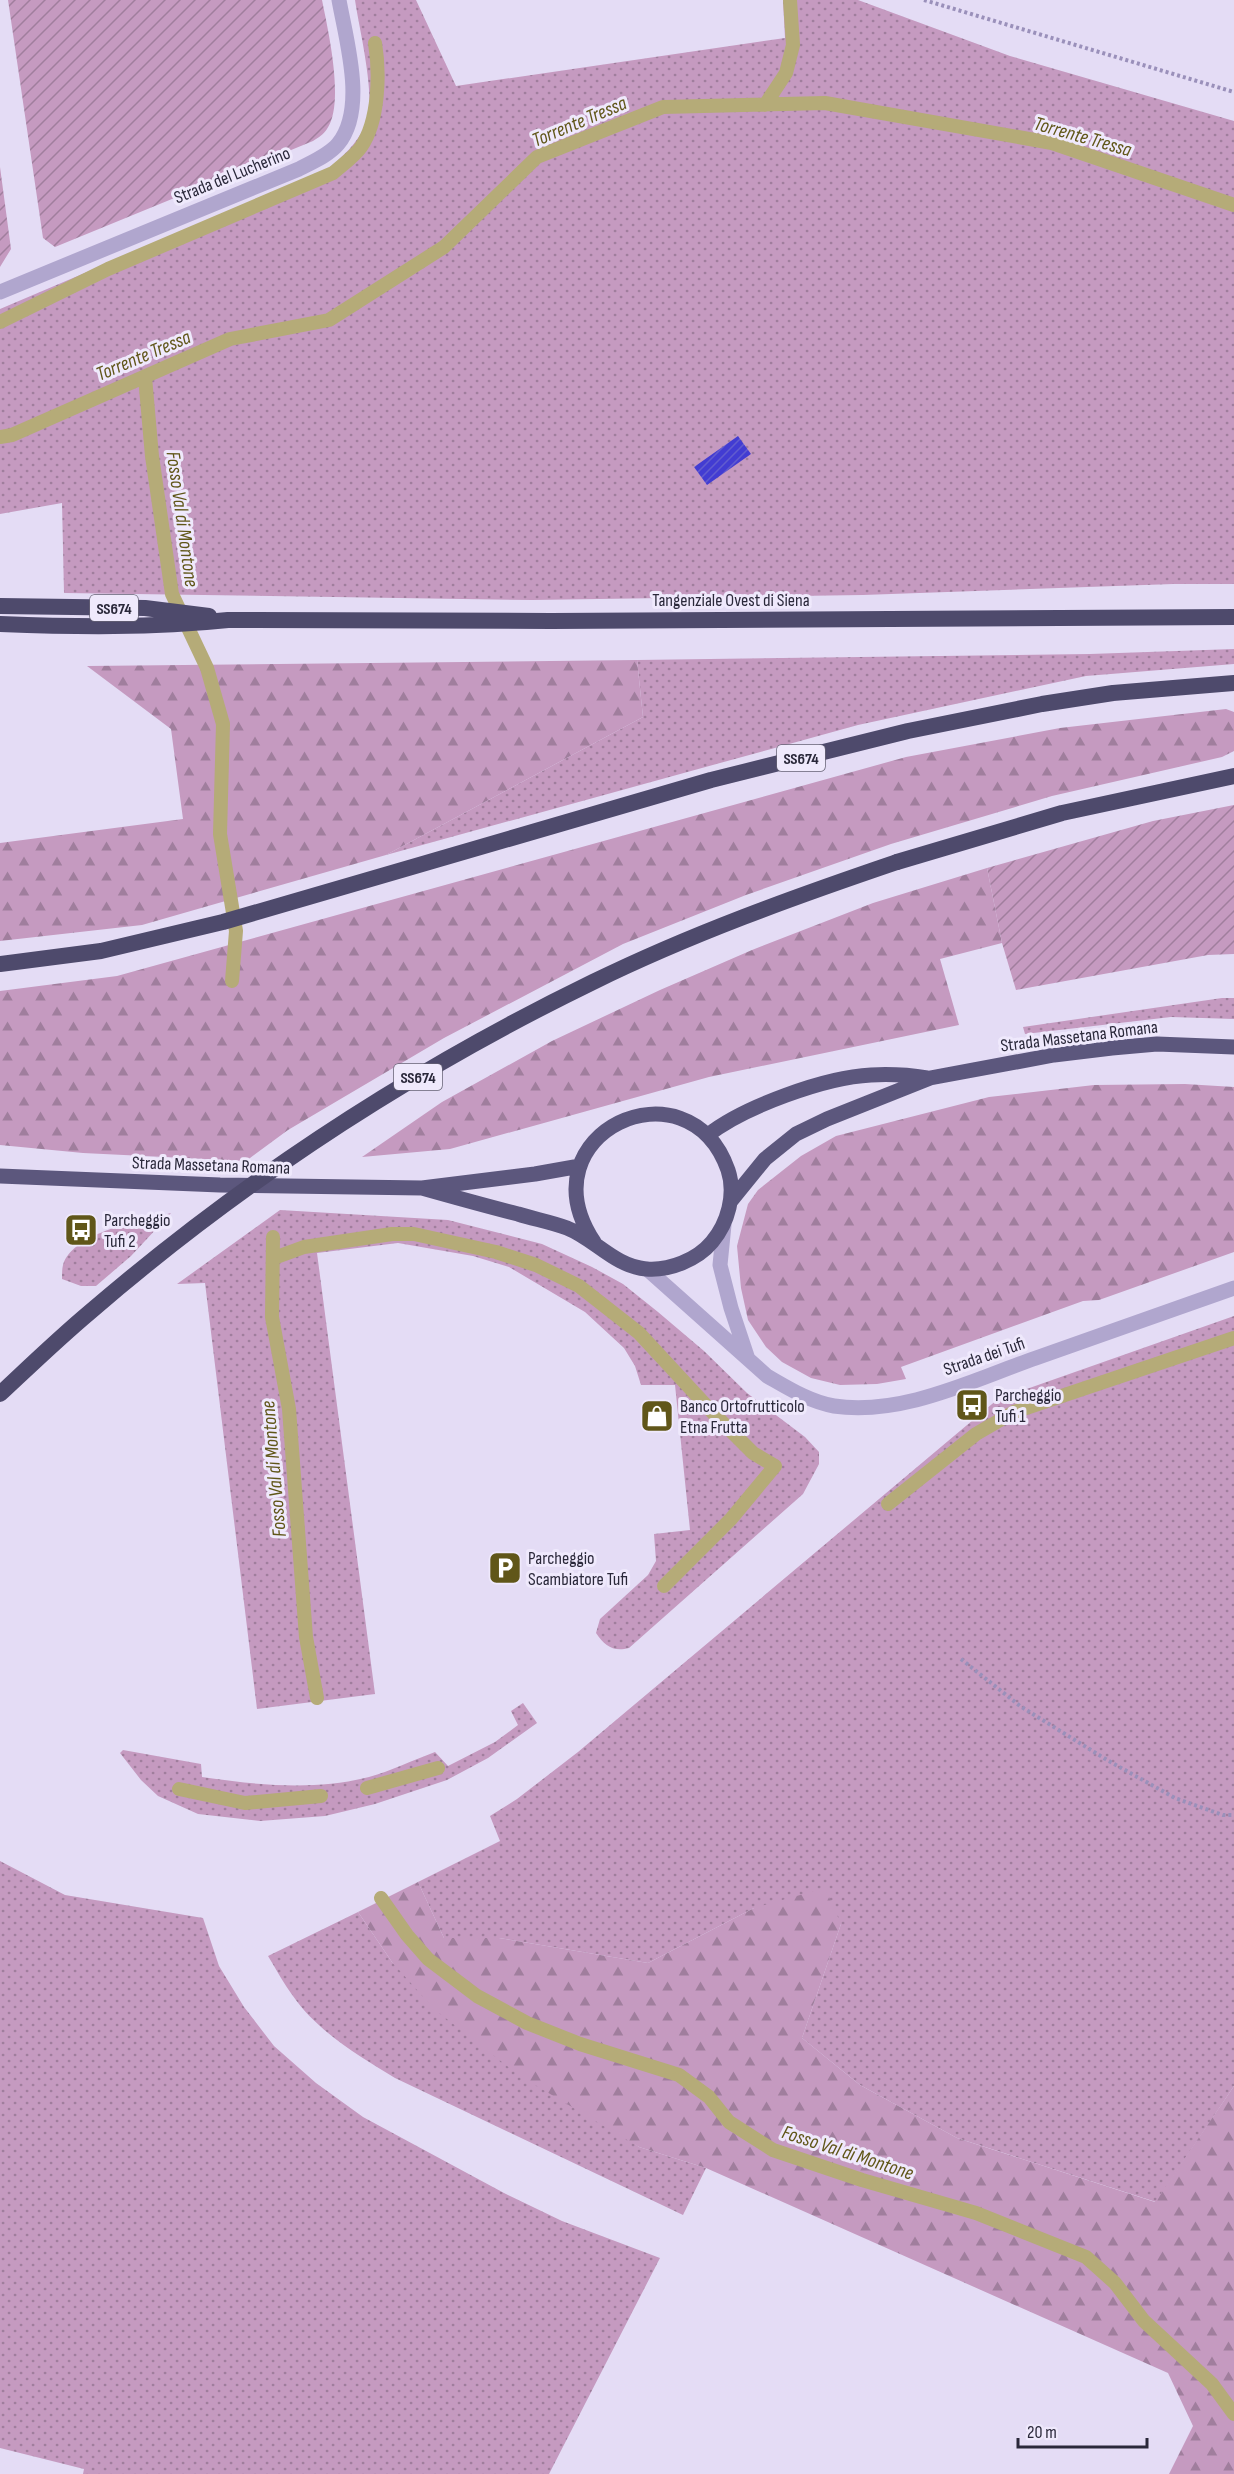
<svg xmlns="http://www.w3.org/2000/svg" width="1234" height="2474" font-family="'Sofia Sans Condensed',sans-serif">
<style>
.grass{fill:url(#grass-dots)}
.forest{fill:url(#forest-firs)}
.garden{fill:url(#garden-furrows)}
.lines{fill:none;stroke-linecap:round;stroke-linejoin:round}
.stream{stroke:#b5ab78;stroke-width:14}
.building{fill:url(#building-hatch)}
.path{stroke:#9a90ba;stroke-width:4;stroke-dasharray:3 3;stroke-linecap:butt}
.minor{stroke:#b0a6ce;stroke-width:15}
.tertiary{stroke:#b0a6ce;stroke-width:15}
.primary{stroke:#5c577d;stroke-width:15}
.trunk{stroke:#4e4a6c;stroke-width:16}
.trunk-bridge{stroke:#4e4a6c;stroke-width:16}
.labels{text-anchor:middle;stroke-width:6;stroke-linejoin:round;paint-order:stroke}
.shield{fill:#efe9fc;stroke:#656274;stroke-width:1.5}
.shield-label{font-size:16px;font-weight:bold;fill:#2a283a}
.street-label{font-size:18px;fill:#2a283a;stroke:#efe9fc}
.poi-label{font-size:18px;fill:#2a283a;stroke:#efe9fc;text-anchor:start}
.water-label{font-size:20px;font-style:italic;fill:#605619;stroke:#efe9fc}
</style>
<defs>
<pattern id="grass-dots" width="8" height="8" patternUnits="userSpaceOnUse" patternTransform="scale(1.5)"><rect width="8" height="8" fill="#c59ac0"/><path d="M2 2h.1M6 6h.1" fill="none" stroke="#a07e9d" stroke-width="1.8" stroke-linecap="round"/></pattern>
<pattern id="forest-firs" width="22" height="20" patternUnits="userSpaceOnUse" patternTransform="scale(1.5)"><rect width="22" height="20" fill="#c59ac0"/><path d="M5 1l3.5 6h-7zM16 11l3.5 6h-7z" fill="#a07e9d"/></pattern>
<pattern id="garden-furrows" width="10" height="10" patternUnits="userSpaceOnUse" patternTransform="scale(1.5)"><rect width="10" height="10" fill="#c59ac0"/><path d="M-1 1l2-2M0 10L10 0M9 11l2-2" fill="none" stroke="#a07e9d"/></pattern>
<pattern id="building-hatch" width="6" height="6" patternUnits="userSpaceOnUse" patternTransform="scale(1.5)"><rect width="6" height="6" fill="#423cd2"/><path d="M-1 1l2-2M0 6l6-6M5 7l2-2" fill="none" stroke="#615cce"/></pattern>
</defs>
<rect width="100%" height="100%" fill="#e4dcf5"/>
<path class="grass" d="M355 0H416L456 86 785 38 783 0H858L1010 56 1234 121V584H1173L863 595 532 600 64 593 62 503 0 514V309L327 170C342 157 357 144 366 124 377 100 359 28 355 0Z
M1234 649V664L1086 676 858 725 386 855 643 717 637 660 1090 654Z
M1222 998H1234V1019L1171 1017 1025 1034 1023 1027Z
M280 1210 448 1220 542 1244 592 1267 623 1284 658 1312 704 1351 747 1393 805 1437 819 1452V1464L803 1494 629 1648C613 1652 605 1646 596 1633L600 1619 648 1575 656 1561 654 1534 690 1530 675 1385H641L635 1366 624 1348 585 1312 509 1267 473 1256 398 1243 317 1253 375 1694 257 1709 205 1283 177 1284Z
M171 1213 131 1256 96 1286H81L62 1279C62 1274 62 1269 63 1265 73 1232 142 1220 171 1213Z
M1234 1316V2086L1156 2202 957 2138 860 2085 802 2038 841 1924 754 1908 648 1963 499 1938H444L418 1882 500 1841 490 1816 517 1799 578 1752 998 1399Z
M523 1703 537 1723 488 1758 447 1780 375 1804 325 1816 260 1821 198 1814 158 1796 141 1780 120 1753 123 1750 201 1764 202 1777C256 1785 315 1791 369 1777 391 1771 413 1760 435 1752L448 1766 495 1742 518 1725 511 1711Z
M0 1861 65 1895 203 1918 219 1966 244 2007 274 2046 316 2083 363 2117 504 2193 562 2221 660 2258 549 2474H83L84 2469 0 2448Z
M358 1912 392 1962 639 2147 706 2168 683 2215 395 2078C359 2056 318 2032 293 1996 284 1984 276 1969 268 1956Z"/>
<path class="forest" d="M637 660 643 717 386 855 142 925 0 941V843L183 819 171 729 87 666Z
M1226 709 1234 712V751L1222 757 1052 796 891 844 746 895 623 944 444 1038 288 1130 246 1161 83 1153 0 1145V991L117 976 906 757 1060 728Z
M987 868 1002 943 940 959 959 1025 709 1077 450 1149 362 1157 442 1102 552 1041 660 990 752 950 873 903Z
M1185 1084 1234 1087V1252L1099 1300 1083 1301 901 1367 906 1379 877 1384 840 1385 811 1378 782 1362 766 1347 748 1320 741 1288 737 1246 748 1204 758 1190 801 1156 836 1136 989 1097 1094 1085Z
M418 1882 444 1938H499L648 1963 754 1908 825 1888 841 1924 802 2038 860 2085 957 2138 1155 2202 1234 2086V2474H1169L1193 2426 1168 2373 706 2168 639 2147 520 2076 434 2009 392 1962 358 1912Z"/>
<path class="garden" d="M8 0H322C328 30 345 103 327 129 324 134 318 138 313 141L55 247 43 238Z
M0 167 11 249 0 267Z
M1234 805V954L1208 955 1016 990 1002 943 987 868 1153 821Z"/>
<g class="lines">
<path class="stream" d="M765 105 786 73 793 45 790 0
M0 322 108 269 333 173C342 165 354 157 361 147 379 121 380 73 375 43
M145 377 152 456 172 594 207 668 223 724 220 834 236 931 232 981
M0 437 12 435 230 339 329 320 444 247 537 157 663 107 825 103 1052 143 1234 205
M273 1237 272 1317 289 1409 306 1637 317 1698
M274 1258 304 1247 392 1234H414L496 1252 536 1265 579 1286 639 1333 714 1414 753 1453 775 1466 731 1519 664 1586
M888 1504 976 1434 1014 1412 1234 1338
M367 1788 438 1768
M179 1789 245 1803 321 1796
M381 1898 407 1935 428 1959 477 1996 527 2023 580 2044 679 2075 709 2097 729 2122 773 2150 862 2180 976 2213 1086 2257 1115 2283 1144 2321 1212 2384 1234 2414"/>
</g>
<path class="building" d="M738 436 751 454 707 485 694 467Z"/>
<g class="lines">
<path class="path" d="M924 0 1234 92
M961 1659 1020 1706 1107 1760 1175 1798 1223 1815H1234"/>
<path class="minor" d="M0 292 299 169C312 162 329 155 338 144 367 109 346 40 339 0"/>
<path class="tertiary" d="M724 1225 720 1265 731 1308 748 1359
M647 1269 767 1376C788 1388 810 1402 834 1406 903 1416 973 1380 1036 1358 1102 1335 1168 1311 1234 1288"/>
<path class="primary" d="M708 1135C743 1107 826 1077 871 1075 890 1074 909 1075 927 1078
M0 1176 220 1185 422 1188 535 1174 580 1166
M422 1188C454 1197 486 1206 518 1214 534 1219 551 1222 567 1228 595 1239 614 1266 646 1269 669 1271 697 1260 712 1242 728 1223 736 1194 728 1170 688 1057 522 1133 594 1242
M730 1202 765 1159 796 1134 827 1119 930 1078 1054 1055 1112 1048 1157 1044 1234 1047"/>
<path class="trunk" d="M0 606 145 608 209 616
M0 624C76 627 152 628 228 620L551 621 1234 617
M897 862 1062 813 1234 776
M0 964 101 951 223 922 711 780 908 731 1042 704 1113 693 1234 683"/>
<path class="trunk-bridge" d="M0 1394C30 1366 59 1338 90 1312 242 1181 412 1070 593 982 691 934 794 897 897 862"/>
</g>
<defs>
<symbol id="bus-square" viewBox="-11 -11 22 22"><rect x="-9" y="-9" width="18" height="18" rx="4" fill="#605619" stroke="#efe9fc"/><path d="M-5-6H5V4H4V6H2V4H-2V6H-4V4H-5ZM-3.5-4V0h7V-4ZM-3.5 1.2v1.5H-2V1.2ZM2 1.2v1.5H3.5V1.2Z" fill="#fff"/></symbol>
<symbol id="shop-square" viewBox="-11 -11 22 22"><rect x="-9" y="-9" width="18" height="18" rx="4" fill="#605619" stroke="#efe9fc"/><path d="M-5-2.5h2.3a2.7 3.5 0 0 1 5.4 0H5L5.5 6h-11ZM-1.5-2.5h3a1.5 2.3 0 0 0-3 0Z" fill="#fff"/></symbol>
<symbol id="parking-square" viewBox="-11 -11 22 22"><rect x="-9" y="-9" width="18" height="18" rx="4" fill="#605619" stroke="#efe9fc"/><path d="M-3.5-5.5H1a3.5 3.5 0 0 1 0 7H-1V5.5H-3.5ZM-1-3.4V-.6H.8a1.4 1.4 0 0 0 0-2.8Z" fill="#fff"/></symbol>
</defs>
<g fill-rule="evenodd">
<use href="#bus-square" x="62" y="1211" width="38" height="38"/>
<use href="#bus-square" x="953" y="1386" width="38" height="38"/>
<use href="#shop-square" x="638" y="1397" width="38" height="38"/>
<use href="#parking-square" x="486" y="1549" width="38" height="38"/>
</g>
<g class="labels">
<g class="shield">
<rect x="90" y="595" width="48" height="26" rx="4.5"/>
<rect x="777" y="745" width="48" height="26" rx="4.5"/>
<rect x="394" y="1064" width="48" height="26" rx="4.5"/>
</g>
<g class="shield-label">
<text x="114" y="614">SS674</text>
<text x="801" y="764">SS674</text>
<text x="418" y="1083">SS674</text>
</g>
<g class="street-label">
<text transform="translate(232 175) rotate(-22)" y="6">Strada del Lucherino</text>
<text x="731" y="606">Tangenziale Ovest di Siena</text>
<text transform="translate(1079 1036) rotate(-7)" y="6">Strada Massetana Romana</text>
<text transform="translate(211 1165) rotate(2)" y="6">Strada Massetana Romana</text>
<text transform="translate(984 1356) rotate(-19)" y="6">Strada dei Tufi</text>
</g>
<g class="poi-label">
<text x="104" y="1226">Parcheggio<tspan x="104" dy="21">Tufi 2</tspan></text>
<text x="995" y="1401">Parcheggio<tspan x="995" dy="21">Tufi 1</tspan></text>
<text x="680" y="1412">Banco Ortofrutticolo<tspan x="680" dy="21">Etna Frutta</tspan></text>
<text x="528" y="1564">Parcheggio<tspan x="528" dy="21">Scambiatore Tufi</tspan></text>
</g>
<g class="water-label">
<text transform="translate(579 121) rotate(-23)" y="7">Torrente Tressa</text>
<text transform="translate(1083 136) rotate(16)" y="7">Torrente Tressa</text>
<text transform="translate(143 355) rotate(-23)" y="7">Torrente Tressa</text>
<text transform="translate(183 519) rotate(82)" y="7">Fosso Val di Montone</text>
<text transform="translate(273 1469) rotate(-95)" y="7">Fosso Val di Montone</text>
<text transform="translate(848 2152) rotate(18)" y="7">Fosso Val di Montone</text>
</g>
</g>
<path d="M1018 2438v9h129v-9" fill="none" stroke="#2a283a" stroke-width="3"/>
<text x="1027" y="2438" font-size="18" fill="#2a283a" stroke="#efe9fc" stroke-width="4.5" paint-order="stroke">20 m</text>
</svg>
